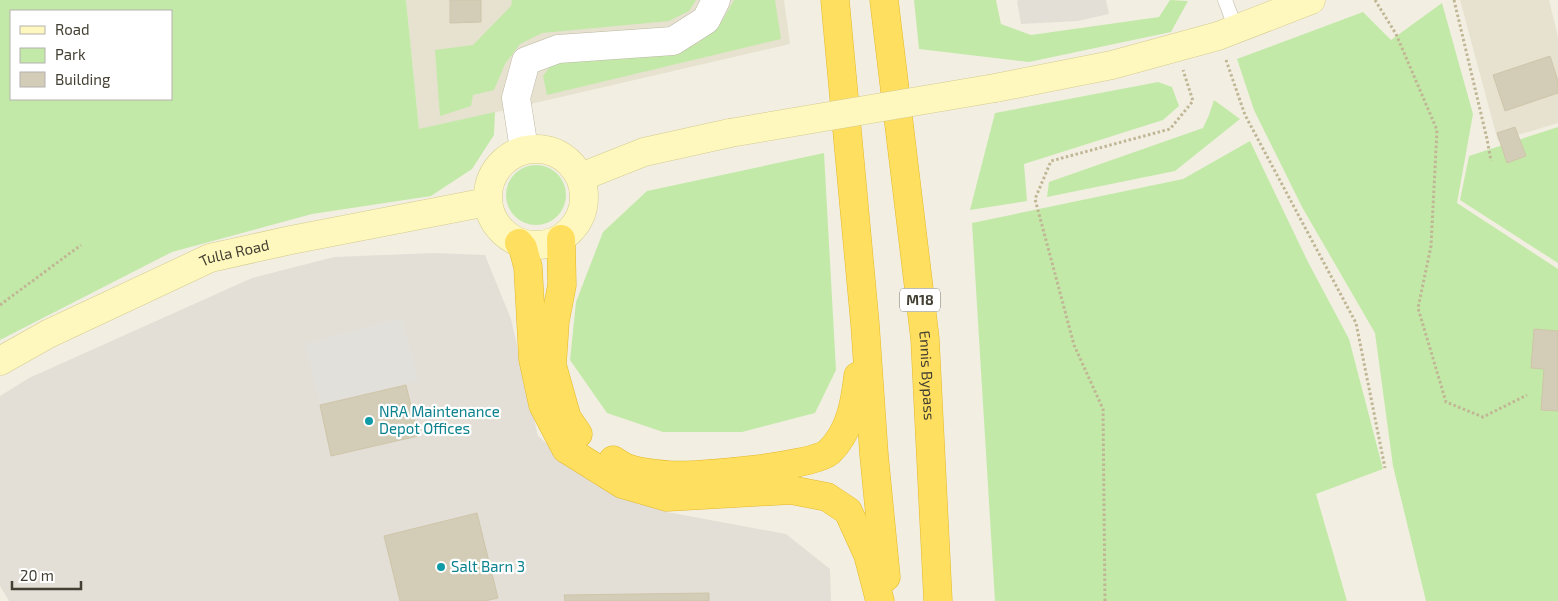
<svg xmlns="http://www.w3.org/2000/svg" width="1558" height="601" font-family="'Exo 2',sans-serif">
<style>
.residential{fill:#e6e2cf}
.industrial{fill:#e3dfd7}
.green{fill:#c3e9a8;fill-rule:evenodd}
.parking{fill:#e2e0db}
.building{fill:#d3ccb7;stroke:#cfc5aa}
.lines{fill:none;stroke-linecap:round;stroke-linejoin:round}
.service-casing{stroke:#bdb8a4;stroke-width:15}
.minor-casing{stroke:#bdb8a4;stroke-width:29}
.secondary-casing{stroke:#d4cb8f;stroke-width:29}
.motorway-casing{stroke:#e3b82a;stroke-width:29}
.path{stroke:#c0b695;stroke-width:3;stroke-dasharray:2.5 2.5;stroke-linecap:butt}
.service{stroke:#fff;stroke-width:14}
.minor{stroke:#fff;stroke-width:28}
.secondary{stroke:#fff8be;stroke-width:28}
.motorway{stroke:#ffdf5f;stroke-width:28}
.secondary-bridge-casing{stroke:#d4cb8f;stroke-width:29;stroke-linecap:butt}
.secondary-bridge{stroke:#fff8be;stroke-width:28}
.culture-dot{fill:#0f9aa8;stroke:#fff;stroke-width:2}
.labels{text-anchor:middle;stroke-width:4.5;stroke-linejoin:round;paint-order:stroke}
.shield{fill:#fff;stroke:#7b7970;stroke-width:1}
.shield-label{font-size:14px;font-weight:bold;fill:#433f32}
.street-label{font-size:15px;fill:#433f32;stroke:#fff}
.culture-label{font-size:15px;fill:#0d838f;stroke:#fff;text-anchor:start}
</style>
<rect width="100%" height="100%" fill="#f2efe2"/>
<path class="residential" d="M406 0H784L790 44 419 130Z
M1460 0H1549L1558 37V123L1498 141Z"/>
<path class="industrial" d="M1019 0H1106L1109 14 1078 21 1021 24 1017 1Z
M433 253 485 255 511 319 538 436 594 484 667 512 786 534 830 569 831 601H9L0 586V396L29 378 252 278 334 257Z"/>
<path class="green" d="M0 0H406L419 129 495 112 494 135 472 169 431 196 312 214 172 252 0 340ZM11 11H171V99H11Z
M512 0H696L689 11 669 21 542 33 520 44 505 64 494 90 473 95 471 106 440 116 435 50 473 45 511 6Z
M734 0H775L781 39 547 95 543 76 554 61 677 53 698 43 722 21Z
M914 0H996L1001 24 1031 35 1159 17 1170 0 1188 1 1171 32 1029 62 919 49Z
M1442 3 1473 114 1457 203 1558 269V601H1426L1393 466 1375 333 1302 207 1254 110 1237 59 1363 12 1391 40Z
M1158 82 1172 87 1179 106 1163 120 1024 164 1027 201 970 210 995 113Z
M1214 100 1240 119 1175 171 1047 197 1049 182 1203 128 1209 115Z
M1558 127V263L1460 200 1469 156Z
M1250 141 1308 262 1349 339 1383 469 1316 494 1347 601H995L972 223 1183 179Z
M824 153 836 370 815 413 742 432H663L607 413 570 360 576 302 603 232 647 191Z
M506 195a30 30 0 1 1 60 0a30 30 0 1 1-60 0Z"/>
<path class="parking" d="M402 318 419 381 320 405 304 344Z"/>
<path class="building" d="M450 0H481V22L450 23Z
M1550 56 1558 81V93L1505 111 1493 75Z
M1515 127 1526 156 1507 163 1497 133Z
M1534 329 1558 331V411L1541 410 1544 369 1531 368Z
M406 385 418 436 331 456 320 405Z
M477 513 498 598 485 601H400L384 536Z
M709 593V601H565L564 595Z"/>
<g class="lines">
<defs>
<path id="service" d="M1225 0 1236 29"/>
<path id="minor" d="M524 149 516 98 526 61 558 49 673 41 706 20 716 0"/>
<g id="secondary">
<path d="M995 88 1112 65 1218 36 1311 0"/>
<circle cx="536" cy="197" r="48"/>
<path d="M581 177 644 152 730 133"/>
<path id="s1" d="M0 361 48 334 210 258 291 240 487 202"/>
</g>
<g id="motorway">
<path d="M835 0 865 324 874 455 886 577"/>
<path id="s2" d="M884 0 925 339 938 601"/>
<path d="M561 239 562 285 555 321 552 365 567 418 578 434"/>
<path d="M519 243 523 248 528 267 533 359 543 405 566 449 622 484 667 497 791 490 827 497 848 511 868 555 880 601"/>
<path d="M613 460C618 463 622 466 627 468 637 472 657 474 668 475 693 477 812 467 829 452 850 432 855 403 858 376"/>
</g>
</defs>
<use href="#service" class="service-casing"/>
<use href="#minor" class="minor-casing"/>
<use href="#secondary" class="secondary-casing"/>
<use href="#motorway" class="motorway-casing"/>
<path class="path" d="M1375 0 1396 34 1437 130 1431 246 1418 308 1446 402 1483 417 1527 395
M1454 0 1487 139 1491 161
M1226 60 1245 115 1356 323 1385 468
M0 305 81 245
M1105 601 1103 409 1074 345 1035 199 1051 161 1170 129 1193 101 1183 70"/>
<use href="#service" class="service"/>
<use href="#minor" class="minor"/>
<use href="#secondary" class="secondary"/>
<use href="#motorway" class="motorway"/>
<defs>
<path id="secondary-bridge" d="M730 133 995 88"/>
</defs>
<use href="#secondary-bridge" class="secondary-bridge-casing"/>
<use href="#secondary-bridge" class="secondary-bridge"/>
</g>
<g class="culture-dot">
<circle cx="369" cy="421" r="5"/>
<circle cx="441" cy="567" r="5"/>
</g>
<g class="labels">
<rect class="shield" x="900" y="288.5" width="40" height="23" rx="4"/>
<g class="shield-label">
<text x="920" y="305">M18</text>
</g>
<g class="street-label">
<text dy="5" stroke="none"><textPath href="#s1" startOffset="259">Tulla Road</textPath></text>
<text dy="5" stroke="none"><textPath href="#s2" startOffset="378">Ennis Bypass</textPath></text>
</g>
<g class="culture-label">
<text x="379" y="417">NRA Maintenance<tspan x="379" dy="17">Depot Offices</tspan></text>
<text x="451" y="572">Salt Barn 3</text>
</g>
</g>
<rect x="10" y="10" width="162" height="90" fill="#ffffff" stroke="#b4b2ad"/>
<rect x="20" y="26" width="25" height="8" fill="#fff8be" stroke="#b4b2ad"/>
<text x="55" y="35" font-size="15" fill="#433f32">Road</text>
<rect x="20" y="48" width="25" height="15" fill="#c3e9a8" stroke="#b4b2ad"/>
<text x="55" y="60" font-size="15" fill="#433f32">Park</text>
<rect x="20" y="72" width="25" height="15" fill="#d3ccb7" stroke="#b4b2ad"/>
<text x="55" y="85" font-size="15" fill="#433f32">Building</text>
<path d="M12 581v8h69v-8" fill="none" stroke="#433f32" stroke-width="2.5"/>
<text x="20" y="581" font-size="15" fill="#433f32" stroke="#ffffff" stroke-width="4" paint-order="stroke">20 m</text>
</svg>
